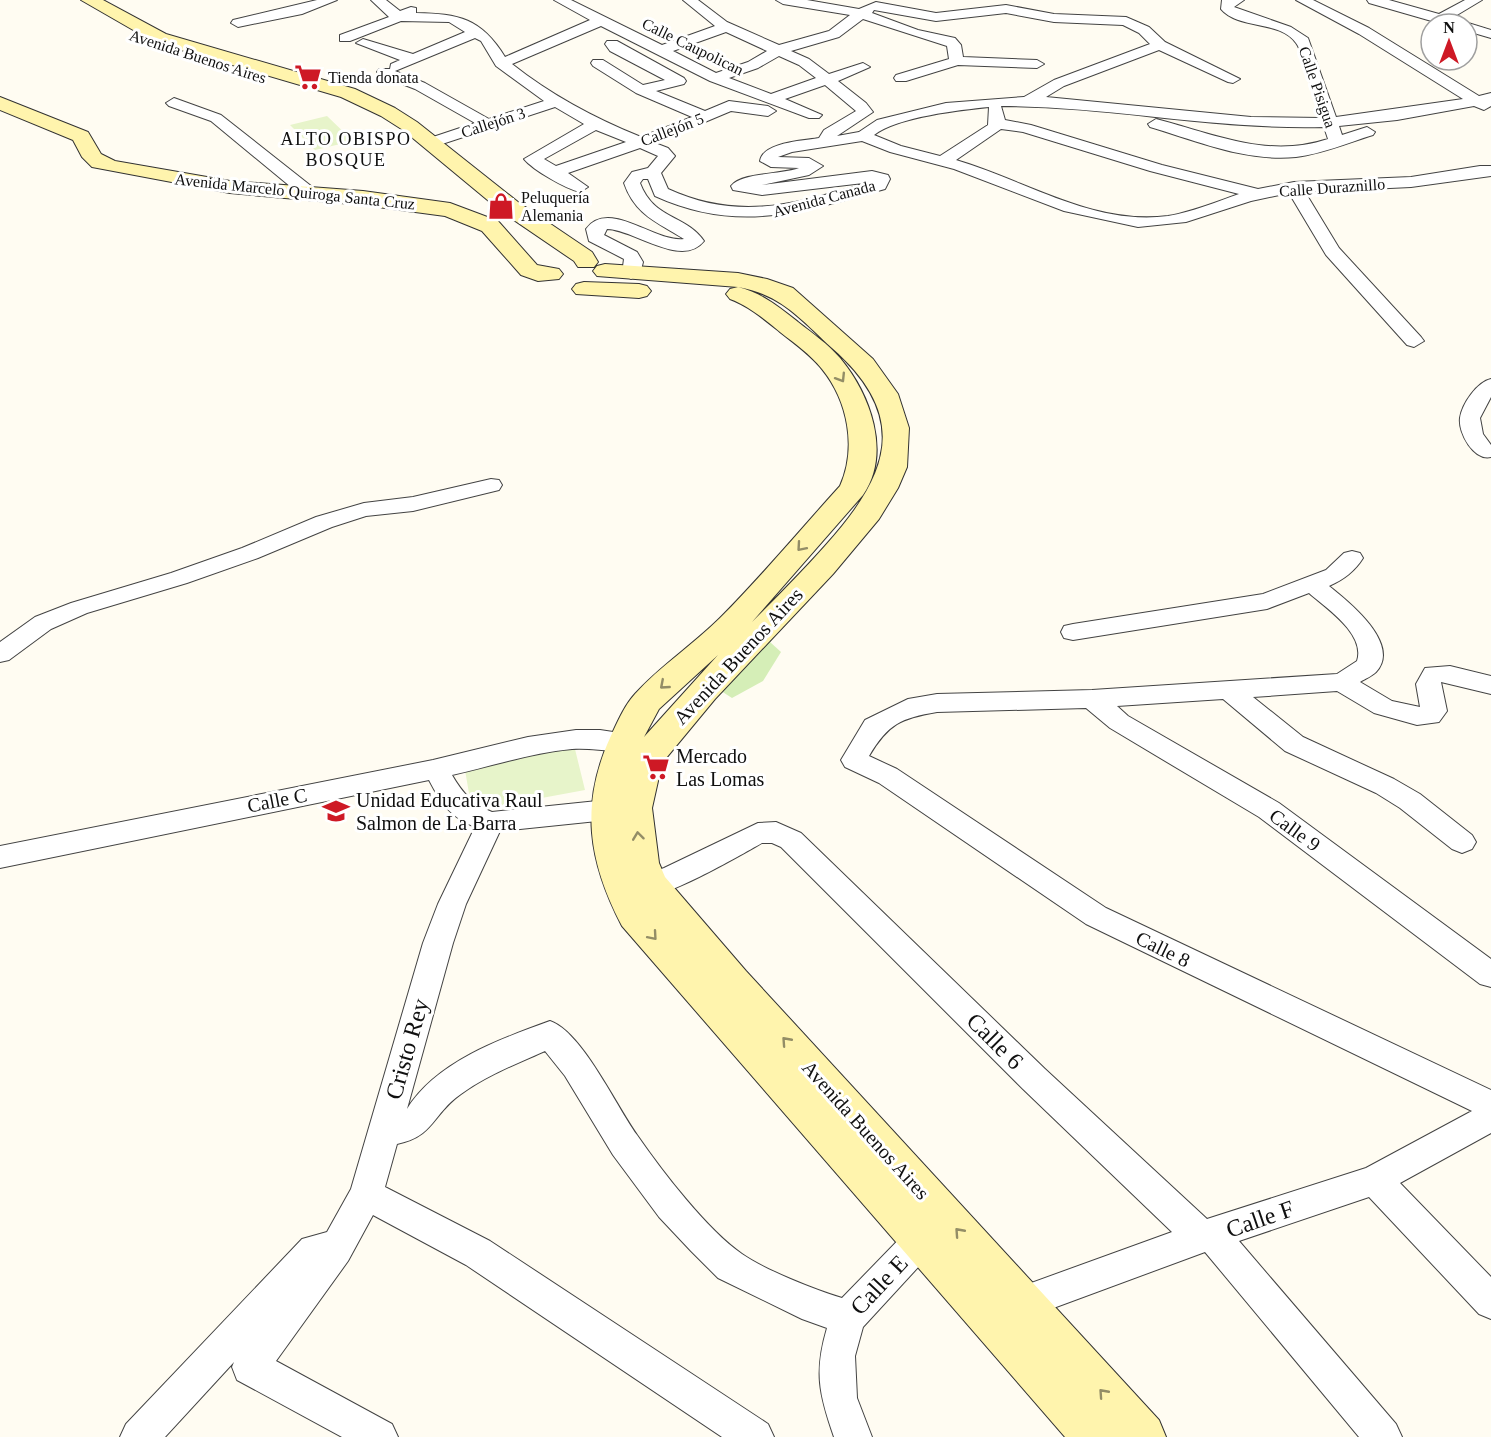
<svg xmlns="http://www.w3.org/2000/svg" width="1491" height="1437" font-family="'Times New Roman',serif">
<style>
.green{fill:#d5eeb7}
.pitch{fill:#e7f4ca}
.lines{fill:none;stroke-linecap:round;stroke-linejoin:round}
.street-casing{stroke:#434343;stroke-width:2}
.secondary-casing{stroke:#323232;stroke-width:2}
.street{fill:#fff;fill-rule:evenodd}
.secondary{fill:#fff4ad;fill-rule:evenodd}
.oneway{stroke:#938d66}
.labels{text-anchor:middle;stroke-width:6;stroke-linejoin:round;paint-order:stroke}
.far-street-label{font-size:16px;fill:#101010;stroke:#fff}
.far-poi-label{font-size:16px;fill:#101010;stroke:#fff;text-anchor:start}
.far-neighbourhood-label{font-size:18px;letter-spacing:1.5px;fill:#101010;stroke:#fff}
.street-label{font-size:20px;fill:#101010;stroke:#fff}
.poi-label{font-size:20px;fill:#101010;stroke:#fff;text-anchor:start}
.near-street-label{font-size:24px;fill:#101010;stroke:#fff}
</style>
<rect width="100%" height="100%" fill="#fffcf2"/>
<path class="green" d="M759 632 781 652 763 681 732 698 718 689Z"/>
<path class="pitch" d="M327 116 353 141 315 150 290 125Z
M574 745 585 790 472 811 464 764Z"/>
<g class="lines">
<defs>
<path id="street" d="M317 0H337L302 14 238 27 231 23 233 20Z
M371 0H386L400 11 411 7 416 8V13C459 14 481 18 505 57L590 20 554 0H571L662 45 715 26 683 0H698L727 22 779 45 829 31 850 15 783 4 776 0H807L859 9 876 2 936 13 1006 5 1054 14 1126 17 1149 27 1165 42 1240 79 1233 83 1228 82 1159 50 1064 86 1046 97 1251 117 1321 118C1316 103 1304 53 1296 43 1280 20 1239 30 1221 9L1222 0H1244L1234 7 1291 27 1308 38 1336 117 1463 99 1359 34 1296 0H1313L1369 28 1479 96 1491 93V106L1484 110 1474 106 1397 120 1339 126 1342 135 1367 127 1375 132 1373 135C1347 143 1322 154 1296 157 1246 162 1197 141 1150 127L1148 124 1156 119C1215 134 1267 159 1328 139L1324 127C1216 130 1109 106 1001 106L1005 120 1031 125 1162 165 1258 189 1294 182 1411 177 1480 166H1491V176L1411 187 1305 192 1339 248 1421 337 1424 341 1414 347 1407 345 1326 255 1289 193 1251 201 1186 222 1138 227 1064 211 954 169 890 152 862 141 792 152 778 157 809 158 823 166 809 175 762 185 872 171 888 175 890 179 885 189C801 212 739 234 655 196L648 179H643L640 183C654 220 685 214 704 241 682 269 633 229 607 229L604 235 637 252 643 262 640 274 631 279 622 274 624 259 589 241 586 229C609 198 655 243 684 239 657 222 635 215 624 183L632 172 648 168 658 156 640 148 568 173 588 187 580 192C566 189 533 170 524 159L584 124 555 107 436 146H424L422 143 424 140 475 123 415 89 379 75 377 72 379 69H390L391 64 400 60 356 43 363 39 413 54 465 32 449 22 401 21 350 41H340V35L389 17ZM874 10 936 21 1006 13 1054 22 1123 25 1139 33 1150 44 1054 80 1024 97 946 103 877 120 859 132 837 136 873 112 866 103 838 81 870 67 863 63 829 74 809 59 791 51 839 37 863 19 947 46 949 59 896 75 894 78 896 81H906L958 65 1037 68 1044 64 1037 60 963 57 961 45 955 38 918 30 872 13ZM601 26 710 81 809 118H819L822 115 785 99 825 85 856 111 824 130 819 138C803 141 763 142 760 161L771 167 799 168C781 175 742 172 731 186L733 190 762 195 872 182C799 202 742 223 668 189L661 173 675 156 668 148 655 143 731 111 768 116 776 111 768 106 729 101 705 111 656 91 684 84 686 81 684 78 617 41H607L605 44 610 51 665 80 643 85 603 60H593L591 63 593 66 636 93 692 117 641 137C594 118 551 95 512 64ZM726 32 767 51 748 62 716 73 673 51ZM475 38 481 41 496 66 544 101 489 119 425 83 395 71ZM779 56 799 65 816 78 771 94 729 78 758 68ZM989 107 988 125 940 156 901 146 874 135C897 117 959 110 989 107ZM1001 129 1023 132 1150 171 1239 194C1216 202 1192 212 1168 216 1093 226 1025 180 956 160ZM596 130 626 142 556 166 544 159Z
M1367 0H1389L1439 14 1465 0H1482L1452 18 1491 30V38L1467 31V24H1442L1369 3Z
M174 98 221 115 311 186 314 195 312 199H300L297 192 211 121 169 106 166 103Z
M1491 379V397L1480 418 1483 434 1491 445V457C1474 461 1458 433 1460 418 1462 404 1477 382 1491 379Z
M491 479 499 480 502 485 499 490 413 511 366 516 332 527 258 558 187 583 87 613 51 629 9 660 0 662V642L35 617 71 603 171 573 242 548 316 517 364 503 413 497Z
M1352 551 1360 553 1363 558C1355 571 1343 580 1329 586 1348 601 1402 644 1376 672 1372 676 1365 679 1360 682L1392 701 1420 707 1416 684 1425 668 1450 666 1491 676V694L1441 682 1447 711 1439 722 1417 725 1374 713 1337 691 1253 697 1303 737 1394 779 1420 794 1472 835 1476 842 1472 849 1462 853 1452 849 1400 808 1376 793 1285 751 1223 699 1117 706 1128 716 1279 803 1491 959V987L1480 984 1259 817 1110 728 1086 708 937 712C901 718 888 724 869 756L897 769 1106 908 1491 1090V1133L1400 1183 1491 1277V1319L1479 1314 1369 1197 1239 1241 1396 1424 1402 1437H1359L1205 1252 1021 1320 1009 1315 1003 1303 1009 1291 1172 1232 1023 1089 781 847 772 843H762C735 858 651 908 624 899L620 891 624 883 664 868 758 823 776 822 801 833 1045 1069 1207 1219 1366 1168 1472 1111 1086 924 879 783 845 767 841 760 865 720 908 699 937 694 1092 690 1337 674 1357 661C1366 634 1326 608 1309 593L1267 609 1073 640 1064 638 1061 632 1064 626 1073 624 1263 594 1326 570 1344 553Z
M576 730H600L633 735 637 742 633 749C614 754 592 747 572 749 531 753 492 766 452 775 463 794 473 804 492 812L607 800 617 803 621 810 617 817 607 820 500 831 466 904 453 943 407 1109C436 1062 500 1039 550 1021 582 1032 616 1106 637 1135 662 1171 707 1230 742 1254 765 1270 815 1290 842 1298L909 1229 921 1224 933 1229 938 1240 933 1251 863 1327 855 1356 857 1398 872 1437H834C819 1394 814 1372 827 1328L802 1319 718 1278 691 1251 659 1217 613 1155 565 1076 545 1051C516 1064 487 1075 461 1094 432 1114 435 1136 397 1144L385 1187 490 1241 768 1424 774 1437H722L466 1265 373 1215 348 1261 276 1361 392 1424 398 1437H342L237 1380 232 1367 234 1362 165 1437H120L126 1424 302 1239 327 1232 351 1189 423 943 438 904 475 827C450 817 441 803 429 780L0 868V846L433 760 528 737Z"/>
<path id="secondary" d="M81 0H103L166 34 355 89 395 108 417 122 518 202 592 252 598 262 594 267H578L574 261 502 212 403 130 381 116 341 97 154 42Z
M0 97 88 132 101 154 115 161 230 181 363 191 450 203 498 221 537 265 559 269 563 274 559 279 538 281 521 275 482 231 445 216 363 205 230 193 92 167 82 157 73 140 0 110Z
M605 264 738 273 767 279 793 288 873 359 898 394 909 428 907 467 898 488 879 519 833 574 715 699 662 763 652 808 659 863 665 877 746 971 1159 1420 1166 1437H1065L622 926C588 861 580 805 610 738 617 723 624 706 635 694 660 666 693 645 720 618 762 576 800 530 840 486 857 448 848 401 822 369 810 354 794 343 780 332 764 319 749 306 730 299L726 294 730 289 738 287 597 276 593 271 597 266ZM738 287C782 295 800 319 832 348 912 418 888 476 825 546 802 572 777 597 752 622L863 495C892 453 870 394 840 358 828 344 812 333 798 322 779 307 762 293 738 287ZM718 655 644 737 659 709Z
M584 282 639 284 647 286 651 291 647 296 639 298 576 294 572 289 576 284Z"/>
</defs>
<use href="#street" class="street-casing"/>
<use href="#secondary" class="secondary-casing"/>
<use href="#street" class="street"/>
<use href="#secondary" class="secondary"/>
</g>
<defs><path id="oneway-chevron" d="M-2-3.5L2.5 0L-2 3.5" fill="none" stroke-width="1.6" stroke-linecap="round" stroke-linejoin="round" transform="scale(1.5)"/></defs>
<g class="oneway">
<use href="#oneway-chevron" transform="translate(841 378) rotate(58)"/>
<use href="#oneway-chevron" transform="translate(801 547) rotate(131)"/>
<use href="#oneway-chevron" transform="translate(664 685) rotate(139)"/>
<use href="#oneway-chevron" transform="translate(638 836) rotate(-97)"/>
<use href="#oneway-chevron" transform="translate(653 936) rotate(49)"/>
<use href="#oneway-chevron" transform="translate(786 1041) rotate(-132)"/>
<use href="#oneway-chevron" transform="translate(959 1232) rotate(-132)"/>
<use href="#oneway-chevron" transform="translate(1103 1393) rotate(-132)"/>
</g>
<defs>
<symbol id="supermarket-bare" viewBox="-9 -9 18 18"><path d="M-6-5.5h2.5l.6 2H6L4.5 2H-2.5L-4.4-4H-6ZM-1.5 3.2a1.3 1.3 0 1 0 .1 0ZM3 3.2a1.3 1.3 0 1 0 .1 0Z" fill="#ce1925" stroke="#fff" stroke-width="2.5" paint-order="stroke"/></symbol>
<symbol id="shop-bare" viewBox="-9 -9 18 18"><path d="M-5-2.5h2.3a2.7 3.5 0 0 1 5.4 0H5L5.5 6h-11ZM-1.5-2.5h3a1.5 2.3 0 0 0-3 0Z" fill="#ce1925" stroke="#fff" stroke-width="2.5" paint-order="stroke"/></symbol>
<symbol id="university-bare" viewBox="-9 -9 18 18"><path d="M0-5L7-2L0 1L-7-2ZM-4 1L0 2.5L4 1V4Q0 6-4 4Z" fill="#ce1925" stroke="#fff" stroke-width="2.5" paint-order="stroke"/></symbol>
</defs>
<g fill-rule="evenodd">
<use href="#supermarket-bare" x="289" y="58" width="38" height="38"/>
<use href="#shop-bare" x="482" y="187" width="38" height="38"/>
<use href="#supermarket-bare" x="637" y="748" width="38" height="38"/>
<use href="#university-bare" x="317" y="792" width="38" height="38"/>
</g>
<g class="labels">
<g class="far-street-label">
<text transform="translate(693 46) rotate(26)" y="6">Calle Caupolican</text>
<text transform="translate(198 56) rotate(18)" y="6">Avenida Buenos Aires</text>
<text transform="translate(1318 87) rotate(71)" y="6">Calle Pisigua</text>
<text transform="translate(493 122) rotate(-18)" y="6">Callejón 3</text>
<text transform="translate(672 129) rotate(-21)" y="6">Callejón 5</text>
<text transform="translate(1332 187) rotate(-4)" y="6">Calle Duraznillo</text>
<text transform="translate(295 191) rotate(6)" y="6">Avenida Marcelo Quiroga Santa Cruz</text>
<text transform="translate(824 198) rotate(-15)" y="6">Avenida Canada</text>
</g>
<g class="far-poi-label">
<text x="328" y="83">Tienda donata</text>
<text x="521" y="203">Peluquería<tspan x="521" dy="18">Alemania</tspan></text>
</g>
<g class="far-neighbourhood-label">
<text x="346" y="145">ALTO OBISPO<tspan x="346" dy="21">BOSQUE</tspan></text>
</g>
<g class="street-label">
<text transform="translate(738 656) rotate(-47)" y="7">Avenida Buenos Aires</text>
<text transform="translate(277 800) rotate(-11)" y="7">Calle C</text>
<text transform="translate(1295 830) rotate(36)" y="7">Calle 9</text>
<text transform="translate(1163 949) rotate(26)" y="7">Calle 8</text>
<text transform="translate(866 1130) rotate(48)" y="7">Avenida Buenos Aires</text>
</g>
<g class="poi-label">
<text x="676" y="763">Mercado<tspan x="676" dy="23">Las Lomas</tspan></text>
<text x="356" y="807">Unidad Educativa Raul<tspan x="356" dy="23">Salmon de La Barra</tspan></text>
</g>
<g class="near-street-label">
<text transform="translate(995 1041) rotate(45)" y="8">Calle 6</text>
<text transform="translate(407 1049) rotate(-74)" y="8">Cristo Rey</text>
<text transform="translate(1260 1219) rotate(-19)" y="8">Calle F</text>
<text transform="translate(879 1285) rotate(-47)" y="8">Calle E</text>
</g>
</g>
<g transform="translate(1449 42)"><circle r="28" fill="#ffffff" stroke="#9f9f9f" stroke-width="1.5"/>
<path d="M0-4.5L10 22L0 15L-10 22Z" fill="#ce1925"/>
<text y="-9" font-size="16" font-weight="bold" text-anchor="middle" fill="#101010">N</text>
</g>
</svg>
